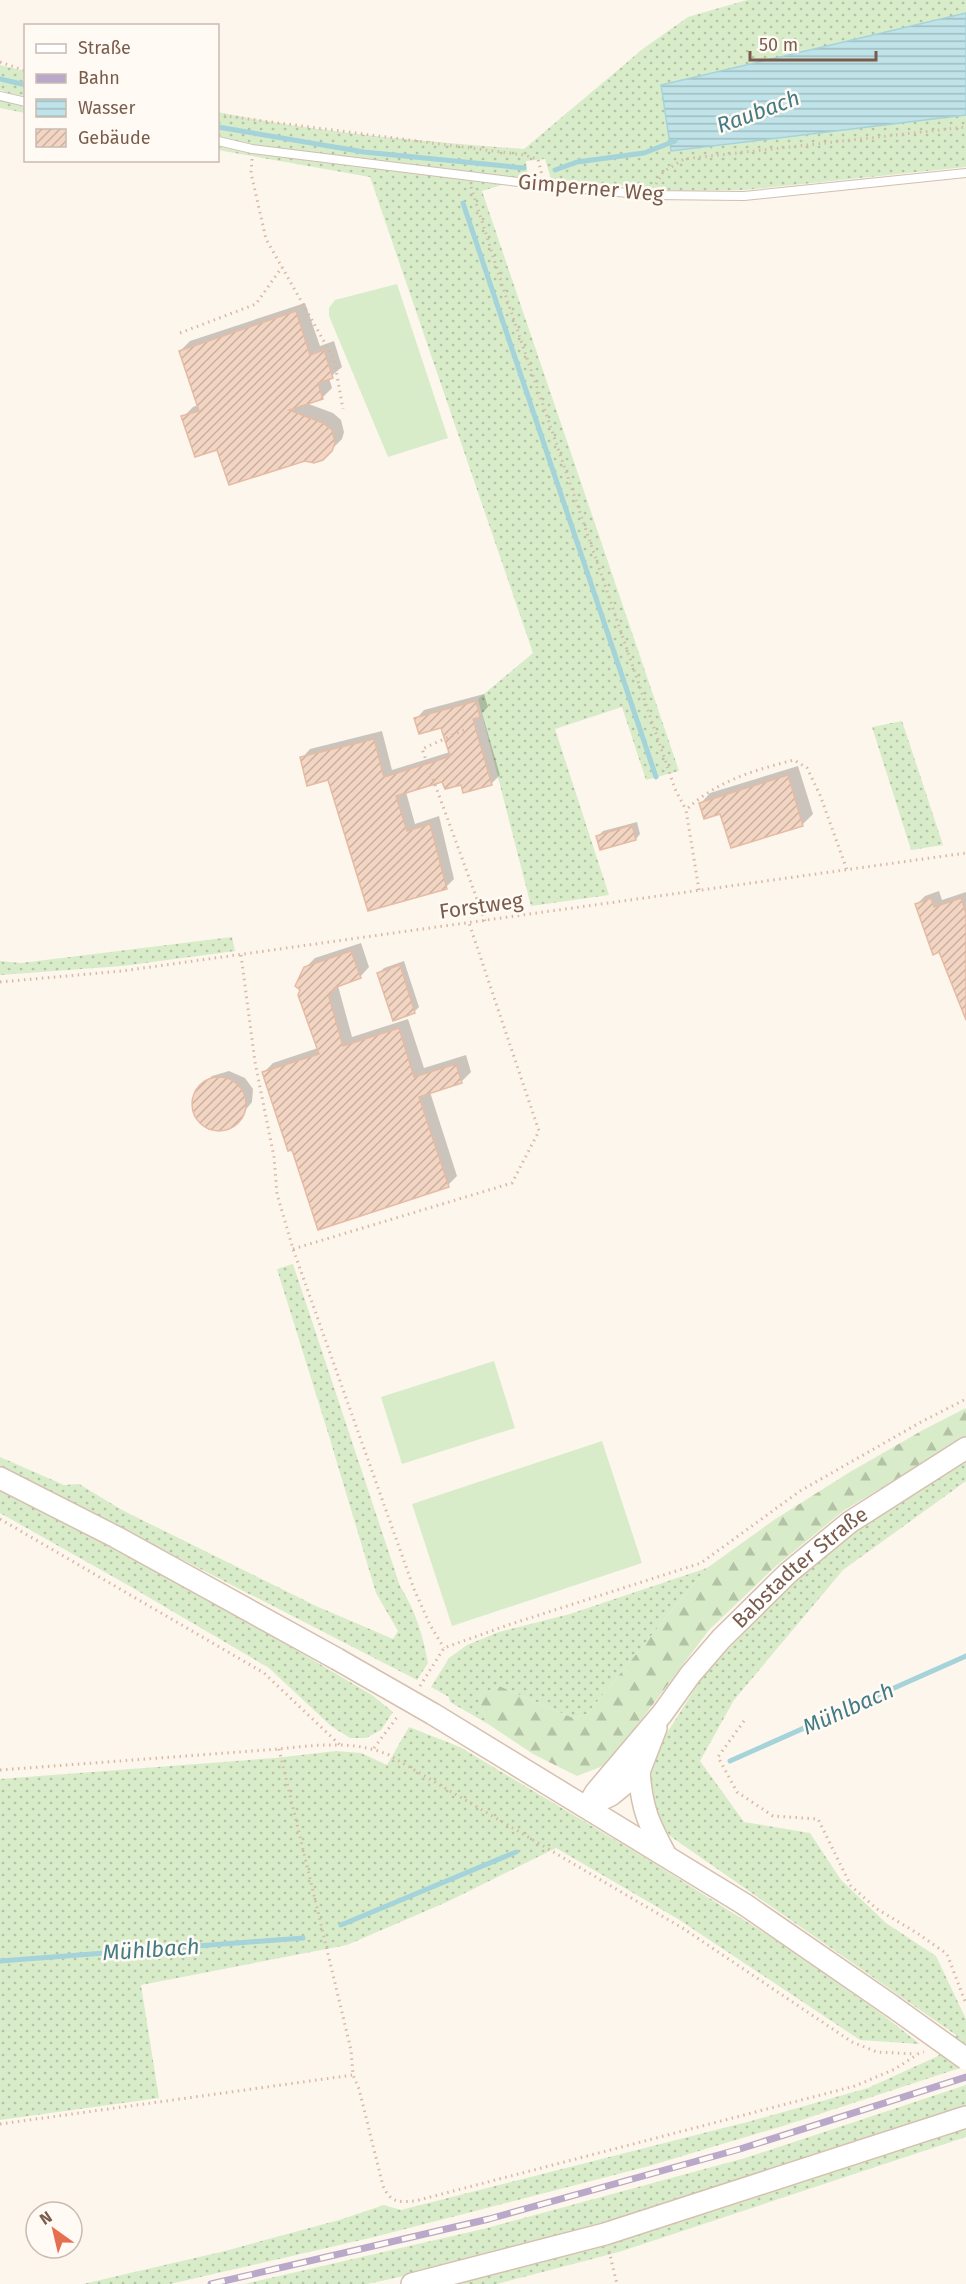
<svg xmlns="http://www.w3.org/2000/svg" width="966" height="2284" font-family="'Fira Sans',sans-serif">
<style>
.grass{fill:url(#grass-dots)}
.forest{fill:url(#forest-firs)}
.pitch{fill:#d8ecc9}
.water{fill:url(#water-rules);stroke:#a5d3da;stroke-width:1.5}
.shadow{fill:#0003}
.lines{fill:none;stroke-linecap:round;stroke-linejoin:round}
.stream{stroke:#a5d3da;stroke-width:5}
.building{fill:url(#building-hatch);stroke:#e6bba3;stroke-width:1.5}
.lane-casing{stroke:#d1beb0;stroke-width:10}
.secondary-casing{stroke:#d6c0b0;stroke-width:24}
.path{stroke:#d9b8a5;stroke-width:3;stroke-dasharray:1.5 4.5;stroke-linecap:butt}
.lane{stroke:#fff;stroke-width:8}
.secondary{stroke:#fff;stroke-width:21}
.rail-casing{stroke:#b9a8c9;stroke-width:7}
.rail{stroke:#fffaf3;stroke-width:4.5;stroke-dasharray:14;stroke-linecap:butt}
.secondary-bridge-casing{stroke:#d6c0b0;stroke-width:24;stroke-linecap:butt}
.secondary-bridge{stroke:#fff;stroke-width:21}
.labels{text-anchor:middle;stroke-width:5;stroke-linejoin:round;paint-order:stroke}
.street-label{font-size:21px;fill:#7a5c4d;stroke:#fffaf3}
.water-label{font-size:22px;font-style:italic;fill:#437c86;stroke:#fffaf3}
</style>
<defs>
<pattern id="grass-dots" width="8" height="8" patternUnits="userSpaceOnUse" patternTransform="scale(1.5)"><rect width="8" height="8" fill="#d8ecc9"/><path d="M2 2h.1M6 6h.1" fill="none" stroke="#b4c2a5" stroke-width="1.8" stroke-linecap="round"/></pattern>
<pattern id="forest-firs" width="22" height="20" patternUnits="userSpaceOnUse" patternTransform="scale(1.5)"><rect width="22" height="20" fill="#d8ecc9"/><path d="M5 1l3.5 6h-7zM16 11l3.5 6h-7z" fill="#b4c2a5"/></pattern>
<pattern id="water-rules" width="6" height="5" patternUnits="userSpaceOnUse" patternTransform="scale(1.5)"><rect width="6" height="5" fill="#bfe3e8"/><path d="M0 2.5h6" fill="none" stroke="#a0bbbe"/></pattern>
<pattern id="building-hatch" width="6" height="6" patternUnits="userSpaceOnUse" patternTransform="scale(1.5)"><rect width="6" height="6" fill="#f3d5c3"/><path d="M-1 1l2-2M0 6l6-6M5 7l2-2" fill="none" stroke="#cab0a1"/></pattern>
</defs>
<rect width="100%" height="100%" fill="#fdf6ec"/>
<path class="grass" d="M747 0H966V13L662 85 671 151 966 115V167L745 190 679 191 551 179 545 159 526 161 528 177 482 191 679 771 646 780 622 707 555 729 609 895 531 906 478 699 533 653 370 177 218 150V112C319 133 421 141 524 149L644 48 688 17Z
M0 65 25 71V113L0 108V96L5 92 0 90Z
M902 721 943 845 911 850 872 727Z
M232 937 235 951 122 966 0 975V961L21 963Z
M293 1264 400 1586C415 1610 423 1635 428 1663L417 1680 0 1466V1457L64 1485 79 1484 122 1510 316 1606 393 1639 398 1631 376 1593 329 1436 277 1269Z
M966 1461V1481L843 1570 734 1700 700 1761 744 1822 810 1833 841 1880 886 1923 936 1956 966 2019V2066L786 2125 649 2166 374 2237 170 2284H83L225 2251 339 2220 384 2205 401 2210 751 2121 868 2088 938 2056 956 2035 670 1836 654 1812 647 1783 651 1758 705 1673 784 1591 844 1539 913 1492Z
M0 1489 225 1608 372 1695 393 1712 381 1730 366 1738H350L331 1726 269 1668 126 1584 0 1513Z
M707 1568 587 1714 573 1718 499 1686 478 1696 488 1724 450 1702 449 1697 431 1687 449 1658 467 1645 499 1632 570 1614Z
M409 1727 460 1747 647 1859 787 1947 883 2015 920 2044 860 2040 678 1919 556 1848 449 1901 347 1945 141 1985 159 2098 0 2120V1779L275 1758 336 1751 361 1753 387 1765Z
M966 2085V2106L603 2224 423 2272 367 2284H244L483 2229 745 2158Z
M966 2126V2137L619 2252 497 2284H446Z"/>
<path class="forest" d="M966 1408V1437L843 1511 776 1566 709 1630 623 1744 603 1766 577 1776 533 1754 488 1724 478 1696 499 1686 573 1718 587 1714 707 1568 774 1520 850 1472 923 1430Z"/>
<path class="pitch" d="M397 284 448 438 388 457 329 316V308L335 300Z
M494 1361 515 1428 402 1464 381 1397Z
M602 1441 642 1563 452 1626 412 1504Z"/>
<path class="water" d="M966 13V115L671 151 661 85Z"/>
<path class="shadow" d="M305 303 320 346 334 341 342 367 329 378 332 388 322 398 306 403 333 413 341 420 344 432 342 439 331 450 218 448 183 417 193 407 198 405 180 351 190 341Z
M484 694 488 707 482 713 500 775 492 783 464 791 462 783 443 780 406 792 415 824 439 816 454 879 446 887 329 779 302 758 310 749 382 731 392 770 450 752 442 726 416 719 424 710Z
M798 766 813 814 803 824 732 846 721 812 701 803 710 793Z
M637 822 640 834 636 839 601 848 598 836 603 831Z
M939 891 942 900 966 892V1007L917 904 925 896Z
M361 943 369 967 360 977 338 986 352 1037 408 1019 424 1068 466 1055 471 1072 461 1082 430 1092 457 1176 448 1185 293 1148 264 1072 273 1063 318 1048 305 968 315 958Z
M404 961 419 1007 414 1012 379 973 384 968Z
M229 1071 245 1078 253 1089 252 1102 234 1124 227 1128 212 1129 198 1120 193 1105 198 1090 212 1076Z"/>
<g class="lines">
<path class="stream" d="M0 79 26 85
M218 127 364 152 524 168
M555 170 577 162 644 153 675 141
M463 203 656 777
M730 1761 966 1656
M341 1925 516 1852
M0 1961 303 1938"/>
</g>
<path class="building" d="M296 311 310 355 324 350 333 378 318 383 323 399 289 410 323 423 332 430 335 443 332 451 323 460 314 463 305 461 229 485 217 450 195 457 181 416 199 411 179 351Z
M476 701 480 717 473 719 492 785 463 793 461 785 445 789 442 782 396 796 407 831 430 824 447 889 368 911 328 780 307 786 300 757 374 739 384 777 436 761 450 756 441 728 419 734 414 718Z
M788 775 803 826 731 848 720 814 704 819 699 803Z
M632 825 636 840 600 850 596 836Z
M931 898 934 907 961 898 966 913V1020L939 952 933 955 915 904Z
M351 951 361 978 334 988 329 997 343 1046 399 1028 414 1077 456 1064 462 1083 419 1097 449 1187 318 1230 292 1150 288 1151 262 1072 319 1054 298 995 300 990 295 986 304 967Z
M400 965 415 1013 393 1021 377 973Z
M192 1104a27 27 0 1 1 54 0a27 27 0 1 1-54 0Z"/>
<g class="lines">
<defs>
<path id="lane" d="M0 96 26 102
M218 141 252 149 542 185 650 195 744 196 966 173"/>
<g id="secondary">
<path d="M0 1478 116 1537 337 1659"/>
<path d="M433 1714 744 1904 892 2006"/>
<path d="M639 1772C642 1809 648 1822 665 1854"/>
<path d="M590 1805 611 1795 639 1772 656 1728"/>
<path id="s1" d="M587 1807 596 1792 662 1714 690 1675 721 1639 788 1573 850 1522 966 1448"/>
<path d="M412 2284 605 2234 966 2117"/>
</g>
</defs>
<use href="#lane" class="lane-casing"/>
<use href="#secondary" class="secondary-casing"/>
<path class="path" d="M0 62 26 71
M218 115 524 155 538 159 542 175
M252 159 251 173 266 239 334 359 343 409
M656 184 663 172 684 159 966 127
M471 187 507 300 675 789 686 810
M180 333 256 304 282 267
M464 730 422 749 485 921
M699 890 686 810C716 781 755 770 794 760L807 768 820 795 847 870
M241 955 255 1062 274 1157 277 1194 293 1249 414 1589 430 1625 444 1648
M0 982 122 971 966 853
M293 1249 512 1183 539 1131 469 923
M0 1519 264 1673 340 1745
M420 1686 444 1648 508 1625 701 1563 800 1491 921 1422 966 1399
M744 1721 718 1757 737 1792 773 1816 818 1819 851 1886 877 1909 917 1933 947 1954 966 2004
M374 1748 398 1716
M279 1749 351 2050 353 2075 359 2089 383 2186C391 2203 398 2202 415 2201L855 2086 895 2069 918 2054 924 2052
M0 1770 279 1749C314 1745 355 1740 389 1755L684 1929 852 2042 877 2052 916 2054
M0 2124 353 2075
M609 2251 617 2284"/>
<use href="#lane" class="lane"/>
<use href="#secondary" class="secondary"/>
<defs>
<path id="rail" d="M211 2284 489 2219 740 2149 966 2077"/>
</defs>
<use href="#rail" class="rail-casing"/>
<use href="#rail" class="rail"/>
<defs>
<path id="secondary-bridge" d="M337 1659 433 1714
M892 2006 966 2059"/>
</defs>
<use href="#secondary-bridge" class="secondary-bridge-casing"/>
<use href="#secondary-bridge" class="secondary-bridge"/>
</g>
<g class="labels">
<g class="street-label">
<text transform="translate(591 188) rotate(5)" y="7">Gimperner Weg</text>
<text transform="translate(481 906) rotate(-8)" y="7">Forstweg</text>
<text dy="7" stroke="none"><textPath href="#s1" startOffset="322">Babstadter Straße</textPath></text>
</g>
<g class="water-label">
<text transform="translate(758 111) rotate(-20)" y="8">Raubach</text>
<text transform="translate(848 1708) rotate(-24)" y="8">Mühlbach</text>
<text transform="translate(151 1949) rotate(-4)" y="8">Mühlbach</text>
</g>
</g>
<rect x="24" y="24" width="195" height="138" fill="#fffaf3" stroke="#cabbb1" stroke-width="1.5"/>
<rect x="36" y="44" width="30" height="9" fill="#ffffff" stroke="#cabbb1" stroke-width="1.5"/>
<text x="78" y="54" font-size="18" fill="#7a5c4d">Straße</text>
<rect x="36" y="74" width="30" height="9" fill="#b9a8c9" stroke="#cabbb1" stroke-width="1.5"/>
<text x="78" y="84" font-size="18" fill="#7a5c4d">Bahn</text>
<rect x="36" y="99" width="30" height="18" fill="url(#water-rules)" stroke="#cabbb1" stroke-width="1.5"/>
<text x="78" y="114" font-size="18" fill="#7a5c4d">Wasser</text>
<rect x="36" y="129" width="30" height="18" fill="url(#building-hatch)" stroke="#cabbb1" stroke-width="1.5"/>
<text x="78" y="144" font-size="18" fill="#7a5c4d">Gebäude</text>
<g transform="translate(54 2230) rotate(326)"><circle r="28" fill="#fffaf3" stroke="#cabbb1" stroke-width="1.5"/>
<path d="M0-4.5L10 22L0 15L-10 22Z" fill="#e76f51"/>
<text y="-9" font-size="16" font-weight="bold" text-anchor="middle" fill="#7a5c4d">N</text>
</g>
<path d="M750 51v9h126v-9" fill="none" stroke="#7a5c4d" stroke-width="3"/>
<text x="759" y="51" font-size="18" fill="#7a5c4d" stroke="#fffaf3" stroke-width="4.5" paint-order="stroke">50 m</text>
</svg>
